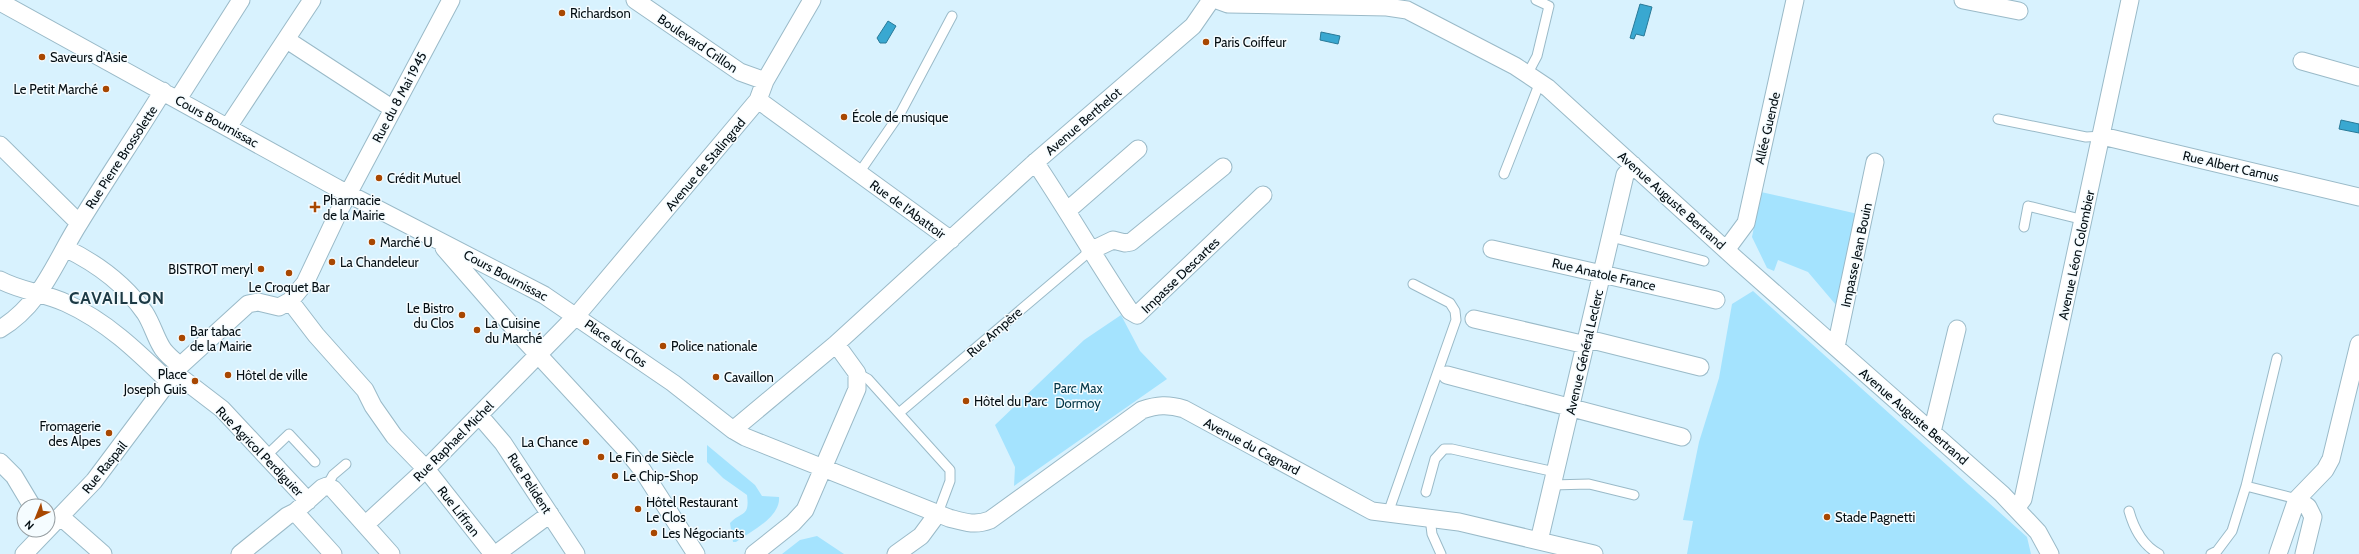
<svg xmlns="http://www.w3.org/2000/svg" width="2359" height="554" font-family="Cabin,sans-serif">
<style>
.green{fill:#a4e3fe}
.water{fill:#39a8d1;stroke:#297a98}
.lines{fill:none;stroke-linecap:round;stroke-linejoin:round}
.lane-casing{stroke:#9abac8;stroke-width:11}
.street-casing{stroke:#9abac8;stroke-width:19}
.lane{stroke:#fff;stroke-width:9}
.street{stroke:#fff;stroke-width:17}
.poi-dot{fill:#a84701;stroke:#f5fcff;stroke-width:1.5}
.labels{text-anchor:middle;stroke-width:3;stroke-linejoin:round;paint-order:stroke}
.poi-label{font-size:13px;fill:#040e13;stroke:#f5fcff;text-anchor:start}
.street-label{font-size:13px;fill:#040e13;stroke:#f5fcff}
.park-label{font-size:13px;fill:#023546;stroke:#f5fcff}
.district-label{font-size:17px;font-weight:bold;letter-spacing:1px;fill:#1d3a45;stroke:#f5fcff}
</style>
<rect width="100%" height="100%" fill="#d8f2fe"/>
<path class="green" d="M1761 192 1858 214 1836 305 1808 272 1778 260 1774 271 1767 268 1752 237Z
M1753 291 2027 537 2031 554H1687L1693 521 1683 520 1699 442 1719 378 1732 304Z
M1121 315 1140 351 1167 379 1014 486 1015 467 995 425 1084 340Z
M707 445 755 485 762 496 779 497C781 517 750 532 736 542H733L730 523C741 511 750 518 747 495L723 478 707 462Z
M817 536 844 554H782L800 540Z"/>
<path class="water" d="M1640 4 1652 7 1644 36 1636 34 1634 39 1630 38Z
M888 21 896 26 886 43H880L877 38Z
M1321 32 1340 36 1338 44 1320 40Z
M2341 120 2359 124V133L2339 129Z"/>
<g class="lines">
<defs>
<path id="lane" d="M1528 73 1537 56 1549 6 1536 0
M1998 119 2086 137 2102 136
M859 173 901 112 952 16
M1504 174 1540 82
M2024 227 2028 206 2084 220
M1611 237 1704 261
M857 373 868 379 950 470V481L938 513
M899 413 1090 251
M266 456 289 434 315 462
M1552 485 1589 484 1634 495
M327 486 333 475 346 464
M2246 486 2297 499
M1426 492 1435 459 1444 449H1452L1555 472
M2129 511C2134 529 2142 545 2159 554
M1388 513 1456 320 1455 311 1450 303 1413 284
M1430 518 1432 534 1441 554
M2211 554 2217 551 2232 531 2246 486 2277 358"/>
<path id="street" d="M635 0 740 72 765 81
M1217 0 1228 4 1387 7 1407 10 1515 66 1548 88 1737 260 2002 494 2038 532 2050 554
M1963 0 2019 11
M0 2 337 188 544 295 673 383 733 430 745 437 949 518C964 522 975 526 990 520L1142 410C1157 405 1168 404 1184 409L1372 511 1459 522 1594 554
M287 40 393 109
M2302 61 2359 77
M178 99 241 0
M758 100 951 240
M228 127 312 0
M2102 136 2359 197
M0 145 79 223
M1035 162C1068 211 1097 262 1130 311L1137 315 1263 195
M1068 210 1138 149
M65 248C96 263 125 284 145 313 152 324 155 336 161 346 165 354 174 360 180 366
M444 248 519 334 628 452 643 471 696 554
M1492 249 1716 300
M1726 250 1746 223 1795 0
M1090 251 1113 240 1125 243 1131 242 1223 167
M0 280C20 291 45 293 66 303 106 321 137 351 168 381
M290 301 316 335 365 390 373 406 394 436 426 469 493 554
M1474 319 1586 345
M0 329C42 304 55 261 80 222 107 178 136 135 163 91
M1588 339 1700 367
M1836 347 1875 162
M175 373 222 409 308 501
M1447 375 1682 437
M479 415 503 443 576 554
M733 430 836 344 1032 165 1193 26 1211 0
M1932 432 1957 329
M0 462 14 476 32 506
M2297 499 2308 507 2313 517 2304 554
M2017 507 2023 499 2130 0
M295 512 333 554
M61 517 103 554
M365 525 426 469 577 315 758 100 765 81 812 0
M1539 541 1625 175 1633 165
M24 554 94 481 180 366 248 304 258 302 279 307 290 301 305 283 340 209 451 0
M240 554 287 516 295 512 322 488 327 486 333 489 391 554
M496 554 550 514
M754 554 793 523 805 510 857 389V373L836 344
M896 554 921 536 938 513
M2278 554 2297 499 2325 470 2331 459 2359 344"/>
</defs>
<use href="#lane" class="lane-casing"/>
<use href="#street" class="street-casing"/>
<use href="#lane" class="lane"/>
<use href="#street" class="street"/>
</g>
<g class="poi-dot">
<circle cx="562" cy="13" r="4"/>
<circle cx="1206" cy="42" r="4"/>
<circle cx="42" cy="57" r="4"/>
<circle cx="106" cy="89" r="4"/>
<circle cx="844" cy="117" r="4"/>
<circle cx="379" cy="178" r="4"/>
<path d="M313 201h4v4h4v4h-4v4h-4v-4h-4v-4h4z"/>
<circle cx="372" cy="242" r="4"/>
<circle cx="332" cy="262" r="4"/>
<circle cx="261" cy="269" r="4"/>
<circle cx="289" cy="273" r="4"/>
<circle cx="462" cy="315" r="4"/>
<circle cx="477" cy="330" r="4"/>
<circle cx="182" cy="338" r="4"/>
<circle cx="663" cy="346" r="4"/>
<circle cx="228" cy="375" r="4"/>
<circle cx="716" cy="377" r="4"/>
<circle cx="195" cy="381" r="4"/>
<circle cx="966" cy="401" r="4"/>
<circle cx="109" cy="433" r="4"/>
<circle cx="586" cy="442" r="4"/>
<circle cx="601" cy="457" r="4"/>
<circle cx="615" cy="476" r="4"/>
<circle cx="638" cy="509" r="4"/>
<circle cx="1827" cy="517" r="4"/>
<circle cx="654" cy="533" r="4"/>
</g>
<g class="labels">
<g class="poi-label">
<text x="570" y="18">Richardson</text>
<text x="1214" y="47">Paris Coiffeur</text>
<text x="50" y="62">Saveurs d'Asie</text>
<text x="98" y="94" text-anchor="end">Le Petit Marché</text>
<text x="852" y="122">École de musique</text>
<text x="387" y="183">Crédit Mutuel</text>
<text x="323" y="205">Pharmacie<tspan x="323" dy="15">de la Mairie</tspan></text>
<text x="380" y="247">Marché U</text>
<text x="340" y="267">La Chandeleur</text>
<text x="253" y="274" text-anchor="end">BISTROT meryl</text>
<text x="289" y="292" text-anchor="middle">Le Croquet Bar</text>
<text x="454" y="313" text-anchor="end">Le Bistro<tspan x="454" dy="15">du Clos</tspan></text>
<text x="485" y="328">La Cuisine<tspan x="485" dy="15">du Marché</tspan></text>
<text x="190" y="336">Bar tabac<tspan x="190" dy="15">de la Mairie</tspan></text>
<text x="671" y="351">Police nationale</text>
<text x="187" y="379" text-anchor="end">Place<tspan x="187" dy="15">Joseph Guis</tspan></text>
<text x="236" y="380">Hôtel de ville</text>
<text x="724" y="382">Cavaillon</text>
<text x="974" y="406">Hôtel du Parc</text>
<text x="101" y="431" text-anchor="end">Fromagerie<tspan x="101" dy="15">des Alpes</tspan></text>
<text x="578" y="447" text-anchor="end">La Chance</text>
<text x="609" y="462">Le Fin de Siècle</text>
<text x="623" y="481">Le Chip-Shop</text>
<text x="646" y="507">Hôtel Restaurant<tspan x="646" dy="15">Le Clos</tspan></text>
<text x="1835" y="522">Stade Pagnetti</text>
<text x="662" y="538">Les Négociants</text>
</g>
<g class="street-label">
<text transform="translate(698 43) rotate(34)" y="5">Boulevard Crillon</text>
<text transform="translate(399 97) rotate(-62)" y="5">Rue du 8 Mai 1945</text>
<text transform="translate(217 121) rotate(29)" y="5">Cours Bournissac</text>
<text transform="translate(1083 121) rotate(-41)" y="5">Avenue Berthelot</text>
<text transform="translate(1767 128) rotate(-77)" y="5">Allée Guende</text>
<text transform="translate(121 157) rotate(-57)" y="5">Rue Pierre Brossolette</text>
<text transform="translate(705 164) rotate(-50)" y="5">Avenue de Stalingrad</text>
<text transform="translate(2231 166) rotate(13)" y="5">Rue Albert Camus</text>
<text transform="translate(1672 200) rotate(42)" y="5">Avenue Auguste Bertrand</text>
<text transform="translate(908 209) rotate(36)" y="5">Rue de l'Abattoir</text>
<text transform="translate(1856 255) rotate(-78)" y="5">Impasse Jean Bouin</text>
<text transform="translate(2076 255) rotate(-78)" y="5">Avenue Léon Colombier</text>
<text transform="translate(1604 274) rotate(13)" y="5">Rue Anatole France</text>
<text transform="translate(506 275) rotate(28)" y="5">Cours Bournissac</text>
<text transform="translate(1180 275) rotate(-44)" y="5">Impasse Descartes</text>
<text transform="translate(994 332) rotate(-41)" y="5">Rue Ampère</text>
<text transform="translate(616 343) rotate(35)" y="5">Place du Clos</text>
<text transform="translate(1584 352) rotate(-77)" y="5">Avenue Général Leclerc</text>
<text transform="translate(1914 416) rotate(41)" y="5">Avenue Auguste Bertrand</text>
<text transform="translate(453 441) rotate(-45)" y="5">Rue Raphael Michel</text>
<text transform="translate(1252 446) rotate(28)" y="5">Avenue du Cagnard</text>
<text transform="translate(260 451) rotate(46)" y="5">Rue Agricol Perdiguier</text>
<text transform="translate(104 467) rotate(-51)" y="5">Rue Raspail</text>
<text transform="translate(530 483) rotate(57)" y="5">Rue Pelident</text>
<text transform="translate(459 511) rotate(52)" y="5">Rue Liffran</text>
</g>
<g class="park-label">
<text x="1078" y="393">Parc Max<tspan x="1078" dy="15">Dormoy</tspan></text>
</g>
<g class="district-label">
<text x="117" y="304">CAVAILLON</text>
</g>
</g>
<g transform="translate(36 518) rotate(223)"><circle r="19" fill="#f5fcff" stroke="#959da1"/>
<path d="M0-3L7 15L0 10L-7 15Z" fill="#a84701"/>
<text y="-6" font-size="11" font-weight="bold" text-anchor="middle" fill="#040e13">N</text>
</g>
</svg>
